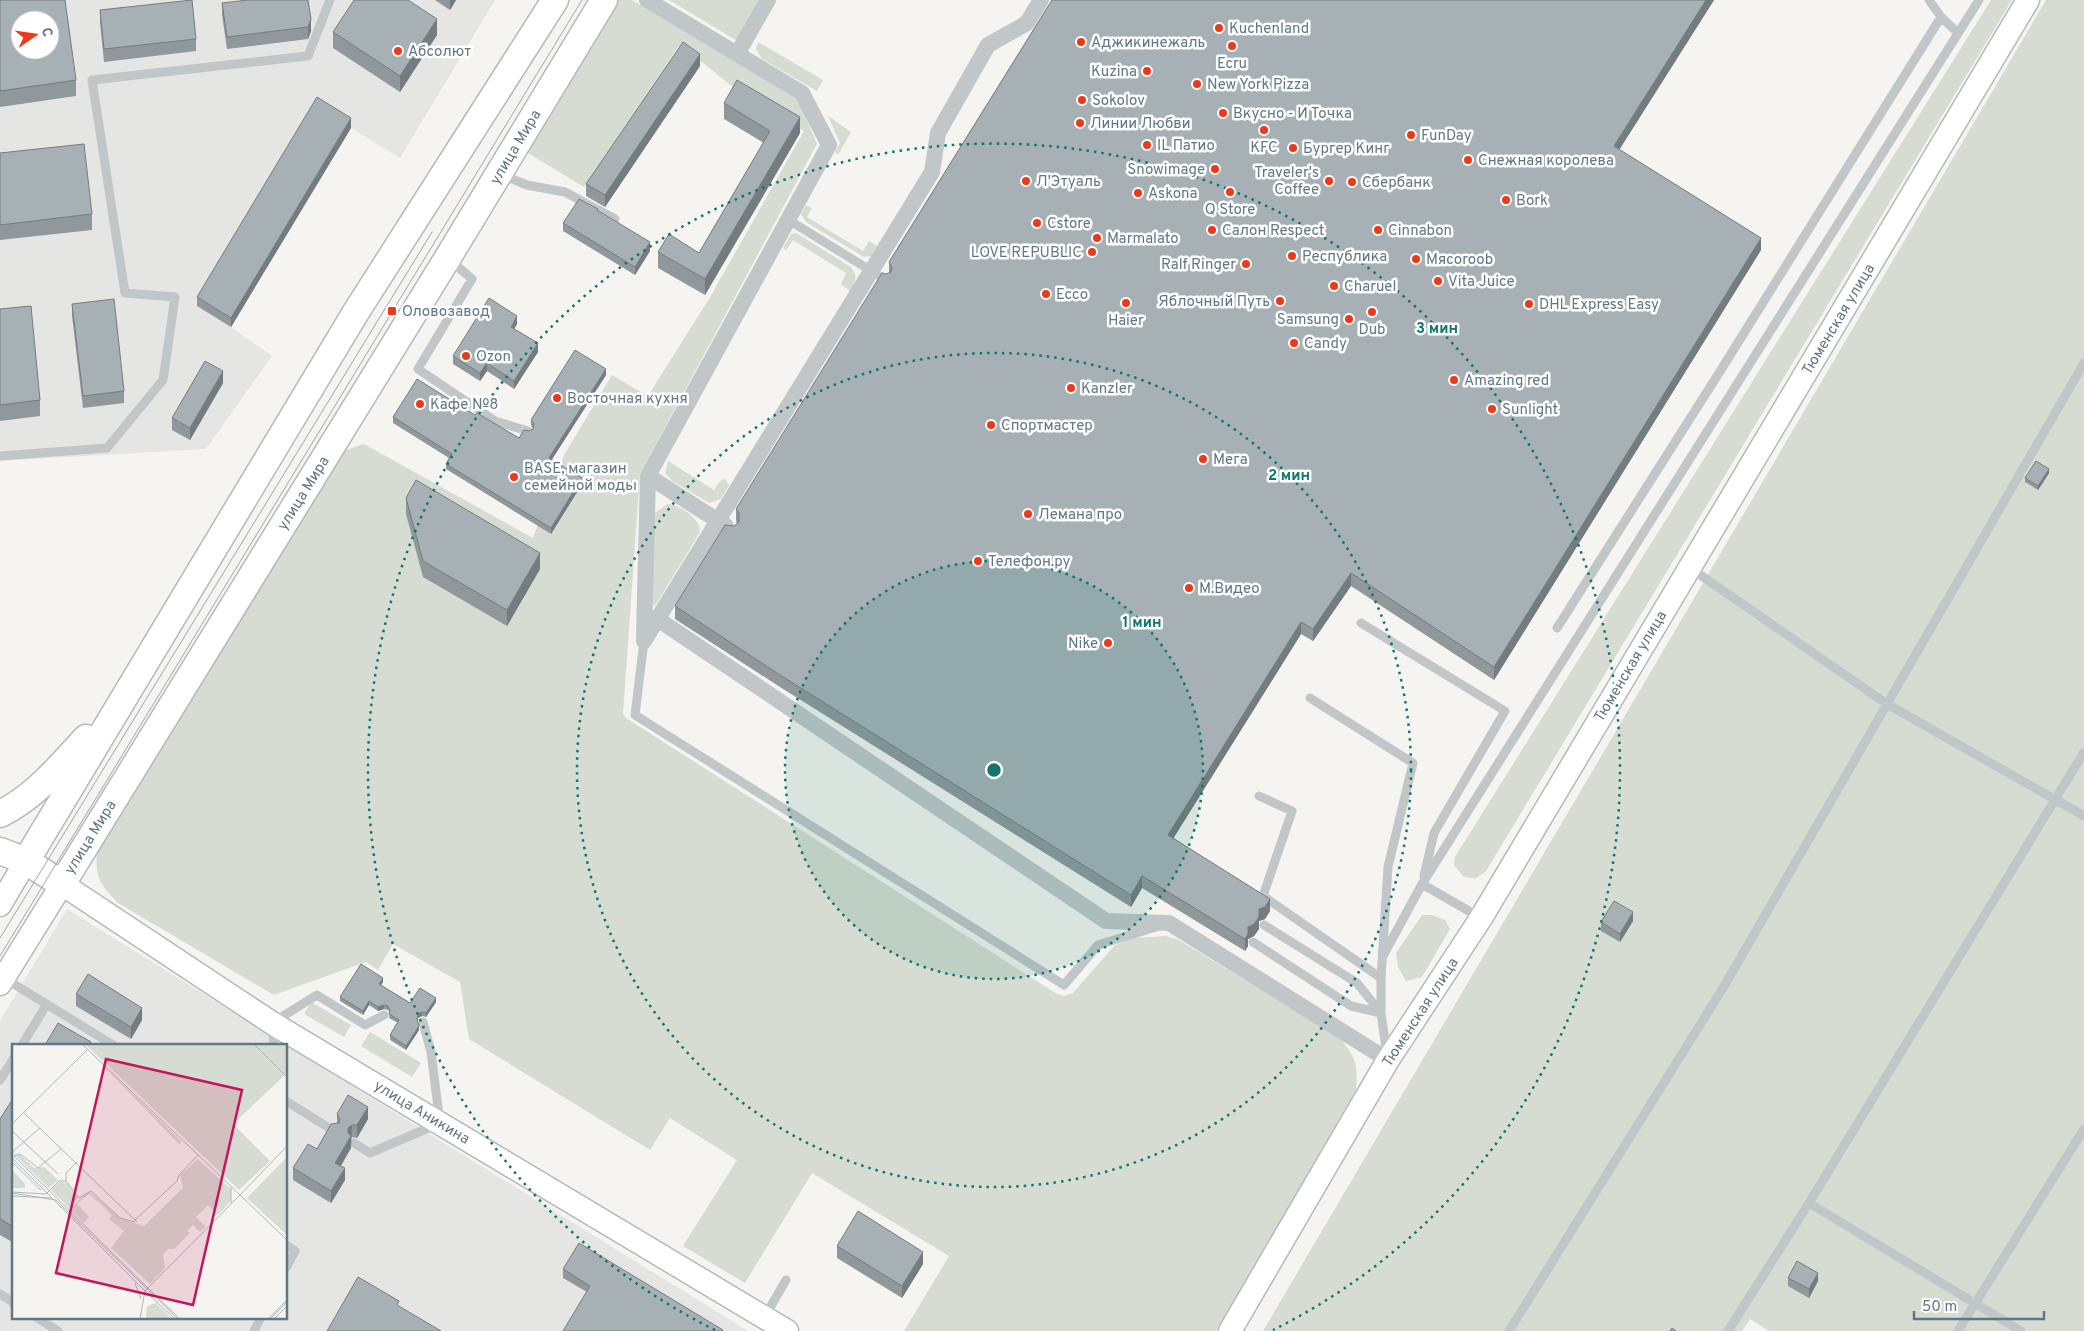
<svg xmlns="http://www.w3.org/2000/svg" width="2084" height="1331" font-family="Overpass,sans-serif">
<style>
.built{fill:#e5e6e3;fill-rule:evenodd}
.green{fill:#d6dcd1}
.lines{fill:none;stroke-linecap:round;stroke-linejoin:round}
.secondary-casing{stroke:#b3babd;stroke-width:25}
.primary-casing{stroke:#b4b9bc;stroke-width:29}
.lane{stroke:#c1c6c8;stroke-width:9}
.street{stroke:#c1c6c8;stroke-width:16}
.secondary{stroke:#fff;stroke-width:22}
.primary{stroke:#fff;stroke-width:26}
.tram{stroke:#9fa7ac;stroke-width:1}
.wall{fill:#90989c}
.shaded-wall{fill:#757c7f}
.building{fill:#a7b1b5;stroke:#757c7f;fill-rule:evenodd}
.ring{fill:none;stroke:#0f766e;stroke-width:2.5;stroke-dasharray:2.5 5}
.poi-dot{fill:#ed3917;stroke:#fff;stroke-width:2}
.labels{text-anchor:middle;stroke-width:5;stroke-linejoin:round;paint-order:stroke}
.poi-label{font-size:15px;fill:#617783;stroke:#fff;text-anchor:start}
.street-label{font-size:15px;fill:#617783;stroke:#fff}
.inset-road{fill:none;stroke:#adb7ba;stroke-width:1}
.view{fill:#c2185b;fill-opacity:0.15;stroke:#c2185b;stroke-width:2.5}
.inset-edge{fill:none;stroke:#617783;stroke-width:2.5}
.centre{fill:#0f766e;stroke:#fff;stroke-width:2.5}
.ring-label{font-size:15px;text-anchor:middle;font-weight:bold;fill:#0f766e;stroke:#fff;stroke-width:5;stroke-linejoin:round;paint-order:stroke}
</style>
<rect width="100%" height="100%" fill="#f5f4f0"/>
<path class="built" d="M0 0H495L400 158 351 128 231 327 272 356 206 449 0 461ZM20 20H50V50H20Z
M67 909 286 1045H14V1317H286V1045L748 1331H0V1021Z"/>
<path class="green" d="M615 0H632L795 98 800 104 817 144 640 474 623 714 626 718 1057 994 1064 996 1073 993 1114 946 1132 938 1166 936 1179 940 1340 1038C1356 1059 1358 1063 1356 1090L1216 1331H904L949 1256 812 1173 745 1283 683 1246 737 1160 670 1118 650 1150 469 1039 460 982 393 944 378 970 366 962 274 995 118 903C100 884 95 878 97 852L343 451 364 444 533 538 564 455 612 375 648 396 709 299 804 131 739 92 703 63 678 47 584 187 523 150Z
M669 0H761L739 42Z
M1991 0H2012L1486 871 1475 879 1463 876 1454 865 1455 857Z
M2046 0H2084V1331H1769L1750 1319 1742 1331H1263Z
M758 42 823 80 817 91 762 59 756 49Z
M828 116 851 132 838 155 835 152 840 143Z
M806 205 812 208 807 217 863 251 869 241 877 246 871 256 864 257 806 222 801 214Z
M796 233 851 267C858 277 856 281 850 291L841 284 846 273 793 240 786 250 783 248 791 234Z
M668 461 714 490 720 481 725 479 729 485 721 499 709 503 672 481 665 473Z
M667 504C680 505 700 518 700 532L655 606 650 601 655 513Z
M1422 915H1432L1445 920 1450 929 1422 977 1406 981 1398 967 1396 953Z
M311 1002 351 1025 344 1037 304 1014Z
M370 1032 421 1063 412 1077 361 1046Z"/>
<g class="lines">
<defs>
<path id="secondary" d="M0 905 26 861
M0 984 62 884 272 1023 787 1331
M1230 1331 1388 1060 1481 918 2028 0"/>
<path id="primary" d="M0 814C35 797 60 766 86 738
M0 851 26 861 62 884 447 259 604 0
M26 861 356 312 555 0"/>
</defs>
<use href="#secondary" class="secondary-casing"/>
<use href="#primary" class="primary-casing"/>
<path class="lane" d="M1929 0 1941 17 1958 33
M502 175 527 185 565 192 615 219
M787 219 886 280
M450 260 472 279 418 369 495 421 528 431
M0 456 107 448 163 380 175 297 125 293 92 80 308 56 330 0
M1689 569 1699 574 1887 704 2084 816
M1361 623 1505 711 1434 833 1424 876
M1557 628 1719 373 1941 17
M644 641 635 715 1064 985 1098 945 1156 927
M1310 698 1413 763 1388 867 1381 978V1013L1387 1055
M1259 796 1292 811 1263 896 1381 978
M1422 884 1979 0
M1264 925 1357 983 1381 1013
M1253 942 1351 1006 1381 1013
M1383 956 1422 884 1481 918
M4 978 113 1045
M22 1045 47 1004
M274 1045 272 1023 317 995 365 1025 384 1015
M0 1080 14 1058
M286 1101 334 1131
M354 1143 370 1153 440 1123 431 1052 423 1022
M1809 1203 2021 1331
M286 1245 295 1251 286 1268
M0 1294 14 1303
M765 1316 786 1280
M36 1317 58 1331
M254 1331 261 1317
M1509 1331 1723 988 2084 363
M1728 1331 1809 1203 2084 752
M1958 1331 2084 1129"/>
<path class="street" d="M647 0 737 54
M648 476 726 526
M656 618 1106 921 1169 923 1388 1060
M644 637 648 476 829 145 802 93 737 54 768 0
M644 641 932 172 938 133 988 45 1027 23 1041 0"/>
<use href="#secondary" class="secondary"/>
<use href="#primary" class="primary"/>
<path class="tram" d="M0 938 432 232
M0 956 582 0"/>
</g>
<path class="wall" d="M0 0 76 80V96L0 107Z
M308 0 311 31 308 39 227 49 222 15V3Z
M435 0H456L450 10Z
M1052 0H1714L1619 150 1761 250 1494 680 1351 586 1313 641 1301 634 1173 838 1270 911 1265 919 1259 921V929L1254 936 1248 939V946L1245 951 1142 888 1131 907 780 687 675 619V606L734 526 737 523 736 521V509L889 273V262Z
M100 10 196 39V51L104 62 100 22Z
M333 32 437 35 400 92 333 48Z
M700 66 605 207 586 196V184Z
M724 103 800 133 705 295 658 268V252L699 253 764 143 724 119Z
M351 128 231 327 197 306V297Z
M0 153 92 214V230L0 240Z
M598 211 650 251 635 275 563 231V223Z
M72 304 124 391V403L83 408 72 316Z
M0 309 40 400V416L0 421Z
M517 324 514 329 538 352 514 389 487 371 480 381 453 364V356Z
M606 375 552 459 582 484 551 534 446 469V464L449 458 393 423V417L475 415 519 438 533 429V428L531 426V420Z
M223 383 190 440 172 430V418Z
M2049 473 2038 490 2025 482V478Z
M406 498 540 569 507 626 423 577 406 514Z
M1633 921 1620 942 1601 931V922Z
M383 982 381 985 410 1003 436 1002 426 1017 422 1016 418 1018 417 1021 419 1030 406 1050 390 1040V1035L398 1023 389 1018 390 1013 388 1010 384 1009 378 1011 369 1005 363 1015 340 1001V997Z
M76 994 142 1020 131 1039 76 1006Z
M14 1097V1243L0 1235V1119Z
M337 1114 368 1119 357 1138 352 1137 351 1138V1148L341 1166 345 1180 331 1203 293 1180V1168L317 1149 337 1123Z
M837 1246 923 1264 902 1298 837 1258Z
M563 1269 723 1331 587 1292 563 1278Z
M1788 1278 1818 1281 1809 1298 1788 1286Z"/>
<path class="shaded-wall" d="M450 0H456L450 10Z
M1706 0H1714L1614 158V146Z
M311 19V31L308 39V27Z
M437 19V35L400 92V76Z
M700 54V66L605 207V195Z
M800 117V133L705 295V279Z
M351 118V128L231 327V318Z
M1761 238V250L1494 680V667Z
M650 242V251L635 275V267Z
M517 316V324L511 335V327Z
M538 343V352L514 389V381Z
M487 363V371L480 381V373Z
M606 369V375L549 464V458Z
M223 371V383L190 440V428Z
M2049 469V473L2038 490V486Z
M582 478V484L551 534V528Z
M540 553V569L507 626V610Z
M1351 573V586L1313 641V629Z
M1301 622V634L1168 847V835Z
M1142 876V888L1131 907V895Z
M1270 899V911L1265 919 1259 921V929L1254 936 1248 939V946L1245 951V939L1248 927 1259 909Z
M1633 912V921L1620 942V934Z
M383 978V982L379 988V984Z
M436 998V1002L426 1017V1013Z
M369 1001V1005L363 1015V1011Z
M384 1005V1009L378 1011V1007Z
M142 1008V1020L131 1039V1027Z
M422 1012V1016L418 1018 417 1023 418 1014Z
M419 1026V1030L406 1050V1046Z
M368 1107V1119L357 1138V1125Z
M352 1125 351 1148 335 1175V1163L348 1128Z
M345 1168V1180L331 1203V1191Z
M923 1252V1264L902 1298V1286Z
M1818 1273V1281L1809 1298V1289Z"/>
<path class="building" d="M0 0H65L76 80 0 91ZM20 20H50V50H20Z
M192 0 196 39 104 49 100 10Z
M248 0H308L311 19 308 27 227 37 222 3Z
M354 0H408L437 19 400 76 333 32Z
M1052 0H1706L1614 146 1761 238 1494 667 1351 573 1313 629 1301 622 1168 835 1270 899 1265 907 1259 909V917L1254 924 1248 927V934L1245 939 1142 876 1131 895 780 675 675 606 725 525 734 526 739 522V513L736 509 882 273 886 274 891 272 892 268 889 262Z
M683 42 700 54 605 195 586 184Z
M737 80 800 117 705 279 658 252 669 234 699 253 770 131 724 103Z
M317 97 351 118 231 318 197 297Z
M84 144 92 214 0 225V153Z
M579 199 598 209 597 210 650 242 635 267 563 223Z
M489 298 517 316 511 327 538 343 514 381 487 363 480 373 453 356Z
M114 299 124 391 83 396 72 304Z
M31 306 40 400 0 405V309Z
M575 350 606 369 549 458 582 478 551 528 446 464 452 454 393 417 417 379 475 415 477 413 519 438 524 430 529 431 533 429 534 424 531 420Z
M205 361 223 371 190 428 172 418Z
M2036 461 2049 469 2038 486 2025 478Z
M416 480 540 553 507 610 423 561 406 498Z
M1614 901 1633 912 1620 934 1601 922Z
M361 964 383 978 379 984 410 1003 420 988 436 998 426 1013 422 1012 418 1014 417 1019 419 1026 406 1046 390 1035 399 1020 389 1014 390 1011 388 1006 384 1005 378 1007 369 1001 363 1011 340 997Z
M88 974 142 1008 131 1027 76 994Z
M58 1023 91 1042 89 1045H45Z
M348 1095 368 1107 357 1125H352L348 1128V1133L351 1136 335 1163 345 1168 331 1191 293 1168 308 1144 317 1149 331 1124 339 1123 340 1119 337 1114Z
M14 1097V1227L0 1219V1119Z
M858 1211 923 1252 902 1286 837 1246Z
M579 1243 723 1330 722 1331H563L590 1286 563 1269Z
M1797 1261 1818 1273 1809 1289 1788 1278Z
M358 1277 399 1301 397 1305 441 1331H327Z
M1672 1328 1676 1331H1670Z"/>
<circle cx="994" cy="770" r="209" fill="#0f766e" fill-opacity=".12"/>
<g class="ring">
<circle cx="994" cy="770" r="209"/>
<circle cx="994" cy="770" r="417"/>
<path d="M715 1330A626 626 0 1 1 1273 1330"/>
</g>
<g class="poi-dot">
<circle cx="1219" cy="28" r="5"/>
<circle cx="1081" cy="42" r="5"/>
<circle cx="1232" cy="46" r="5"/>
<circle cx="398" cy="51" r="5"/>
<circle cx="1147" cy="71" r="5"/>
<circle cx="1197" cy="84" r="5"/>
<circle cx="1082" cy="100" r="5"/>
<circle cx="1223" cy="113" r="5"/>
<circle cx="1080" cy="123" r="5"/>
<circle cx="1264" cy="130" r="5"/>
<circle cx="1411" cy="135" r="5"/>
<circle cx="1147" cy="145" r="5"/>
<circle cx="1293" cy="148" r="5"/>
<circle cx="1468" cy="160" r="5"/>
<circle cx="1215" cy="169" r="5"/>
<circle cx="1026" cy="181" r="5"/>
<circle cx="1329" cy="181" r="5"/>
<circle cx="1352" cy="182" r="5"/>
<circle cx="1230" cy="192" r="5"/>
<circle cx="1138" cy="193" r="5"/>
<circle cx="1506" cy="200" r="5"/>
<circle cx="1037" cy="223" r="5"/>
<circle cx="1212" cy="230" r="5"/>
<circle cx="1378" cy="230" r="5"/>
<circle cx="1097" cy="238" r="5"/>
<circle cx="1092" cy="252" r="5"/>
<circle cx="1292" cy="256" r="5"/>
<circle cx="1416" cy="259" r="5"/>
<circle cx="1246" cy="264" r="5"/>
<circle cx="1438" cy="281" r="5"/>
<circle cx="1334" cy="286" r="5"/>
<circle cx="1046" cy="294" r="5"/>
<circle cx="1280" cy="301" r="5"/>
<circle cx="1126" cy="303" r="5"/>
<circle cx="1529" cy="304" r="5"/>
<rect x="387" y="306" width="10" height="10" rx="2.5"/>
<circle cx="1372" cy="312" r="5"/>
<circle cx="1349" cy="319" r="5"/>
<circle cx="1294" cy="343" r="5"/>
<circle cx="466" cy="356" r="5"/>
<circle cx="1454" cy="380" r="5"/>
<circle cx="1071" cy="388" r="5"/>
<circle cx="557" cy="398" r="5"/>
<circle cx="420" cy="404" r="5"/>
<circle cx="1492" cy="409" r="5"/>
<circle cx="991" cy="425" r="5"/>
<circle cx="1203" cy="459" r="5"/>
<circle cx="514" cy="477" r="5"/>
<circle cx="1028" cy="514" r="5"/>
<circle cx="978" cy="561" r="5"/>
<circle cx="1189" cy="588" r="5"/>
<circle cx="1108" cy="643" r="5"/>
</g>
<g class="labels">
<g class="poi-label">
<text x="1229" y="33">Kuchenland</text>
<text x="1091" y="47">Аджикинежаль</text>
<text x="408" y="56">Абсолют</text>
<text x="1232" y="68" text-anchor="middle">Ecru</text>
<text x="1137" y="76" text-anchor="end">Kuzina</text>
<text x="1207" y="89">New York Pizza</text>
<text x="1092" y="105">Sokolov</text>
<text x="1233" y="118">Вкусно - И Точка</text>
<text x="1090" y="128">Линии Любви</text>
<text x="1421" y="140">FunDay</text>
<text x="1157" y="150">IL Патио</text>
<text x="1264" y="152" text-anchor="middle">KFC</text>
<text x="1303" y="153">Бургер Кинг</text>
<text x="1478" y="165">Снежная королева</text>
<text x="1205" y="174" text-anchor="end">Snowimage</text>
<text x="1319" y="177" text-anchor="end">Traveler's<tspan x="1319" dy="17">Coffee</tspan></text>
<text x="1036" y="186">Л'Этуаль</text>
<text x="1362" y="187">Сбербанк</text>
<text x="1148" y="198">Askona</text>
<text x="1516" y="205">Bork</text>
<text x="1230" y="214" text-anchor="middle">Q Store</text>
<text x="1047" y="228">Cstore</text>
<text x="1222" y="235">Салон Respect</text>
<text x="1388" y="235">Cinnabon</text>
<text x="1107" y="243">Marmalato</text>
<text x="1082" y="257" text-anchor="end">LOVE REPUBLIC</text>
<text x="1302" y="261">Республика</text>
<text x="1426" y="264">Мясоroob</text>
<text x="1236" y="269" text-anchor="end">Ralf Ringer</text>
<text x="1448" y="286">Vita Juice</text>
<text x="1344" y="291">Charuel</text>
<text x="1056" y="299">Ecco</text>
<text x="1270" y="306" text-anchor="end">Яблочный Путь</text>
<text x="1539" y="309">DHL Express Easy</text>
<text x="402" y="316">Оловозавод</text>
<text x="1339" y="324" text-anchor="end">Samsung</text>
<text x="1126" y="325" text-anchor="middle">Haier</text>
<text x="1372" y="334" text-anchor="middle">Dub</text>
<text x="1304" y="348">Candy</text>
<text x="476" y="361">Ozon</text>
<text x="1464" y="385">Amazing red</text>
<text x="1081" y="393">Kanzler</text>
<text x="567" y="403">Восточная кухня</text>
<text x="430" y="409">Кафе №8</text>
<text x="1502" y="414">Sunlight</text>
<text x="1001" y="430">Спортмастер</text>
<text x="1213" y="464">Мега</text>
<text x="524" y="473">BASE, магазин<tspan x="524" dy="17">семейной моды</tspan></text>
<text x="1038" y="519">Лемана про</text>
<text x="988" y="566">Телефон.ру</text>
<text x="1199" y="593">М.Видео</text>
<text x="1098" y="648" text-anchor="end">Nike</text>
</g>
<g class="street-label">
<text transform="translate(515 147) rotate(-59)" y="5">улица Мира</text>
<text transform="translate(1838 319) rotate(-59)" y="5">Тюменская улица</text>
<text transform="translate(303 493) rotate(-58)" y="5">улица Мира</text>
<text transform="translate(1630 666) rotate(-59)" y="5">Тюменская улица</text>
<text transform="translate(90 837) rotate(-58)" y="5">улица Мира</text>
<text transform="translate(1420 1012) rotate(-57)" y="5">Тюменская улица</text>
<text transform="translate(422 1112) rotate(31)" y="5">улица Аникина</text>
</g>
</g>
<g transform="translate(12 1044)">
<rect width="275" height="275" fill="#f5f4f0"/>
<path d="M73 0H275V29L221 80 258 117 227 146ZM77 7 169 97V99L167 100ZM6 109 22 124 32 123 46 136 37 144 4 112ZM275 113V191L235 154ZM186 115 219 145 218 158 206 171 196 161 184 173 194 183 188 188 181 181 175 187 178 189 162 205H156L151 211 153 224 138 240 99 204 112 187 97 175 100 172 92 163 77 150 65 160 77 173 72 179 58 165 73 150 78 148 108 174 132 182 171 144 168 131ZM0 126 13 140V144H0ZM47 138 55 139 66 154 57 164 39 146ZM144 259 160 275H134L135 262Z" fill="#d6dcd1"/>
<path class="inset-road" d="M70 0 228 151 275 102M242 0 275 33M12 69 125 178M0 80 75 6M0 87 46 130M0 108 28 84M0 110 136 244M0 112 8 110 26 124 49 105M0 114 133 247M0 118 29 146M54 137 67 154 79 147 108 174 123 178M0 148 34 150 47 137H54V129L65 118M0 149 44 156 166 275M0 152 39 154M219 159V143M123 176 165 137 167 131 186 111M123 239 129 255M136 244 168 275M133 247 163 275M128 275 133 247 228 151 275 196M256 275 275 256M258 275 275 258M262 275 275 262"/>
<path class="view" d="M94 15 230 46 181 261 44 229Z"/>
<rect width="275" height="275" class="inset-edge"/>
</g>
<circle cx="994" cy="770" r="8" class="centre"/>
<g class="ring-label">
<text x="1437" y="333">3 мин</text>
<text x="1289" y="480">2 мин</text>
<text x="1142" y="627">1 мин</text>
</g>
<g transform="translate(35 35) rotate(77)"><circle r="24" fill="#ffffff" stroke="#c0c9cd"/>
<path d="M0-4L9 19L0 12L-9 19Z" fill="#ed3917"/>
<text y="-8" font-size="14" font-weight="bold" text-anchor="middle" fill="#617783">С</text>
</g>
<path d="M1914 1311v8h130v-8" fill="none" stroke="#617783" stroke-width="2.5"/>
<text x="1922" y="1311" font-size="15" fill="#617783" stroke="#ffffff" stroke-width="4" paint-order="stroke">50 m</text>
</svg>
